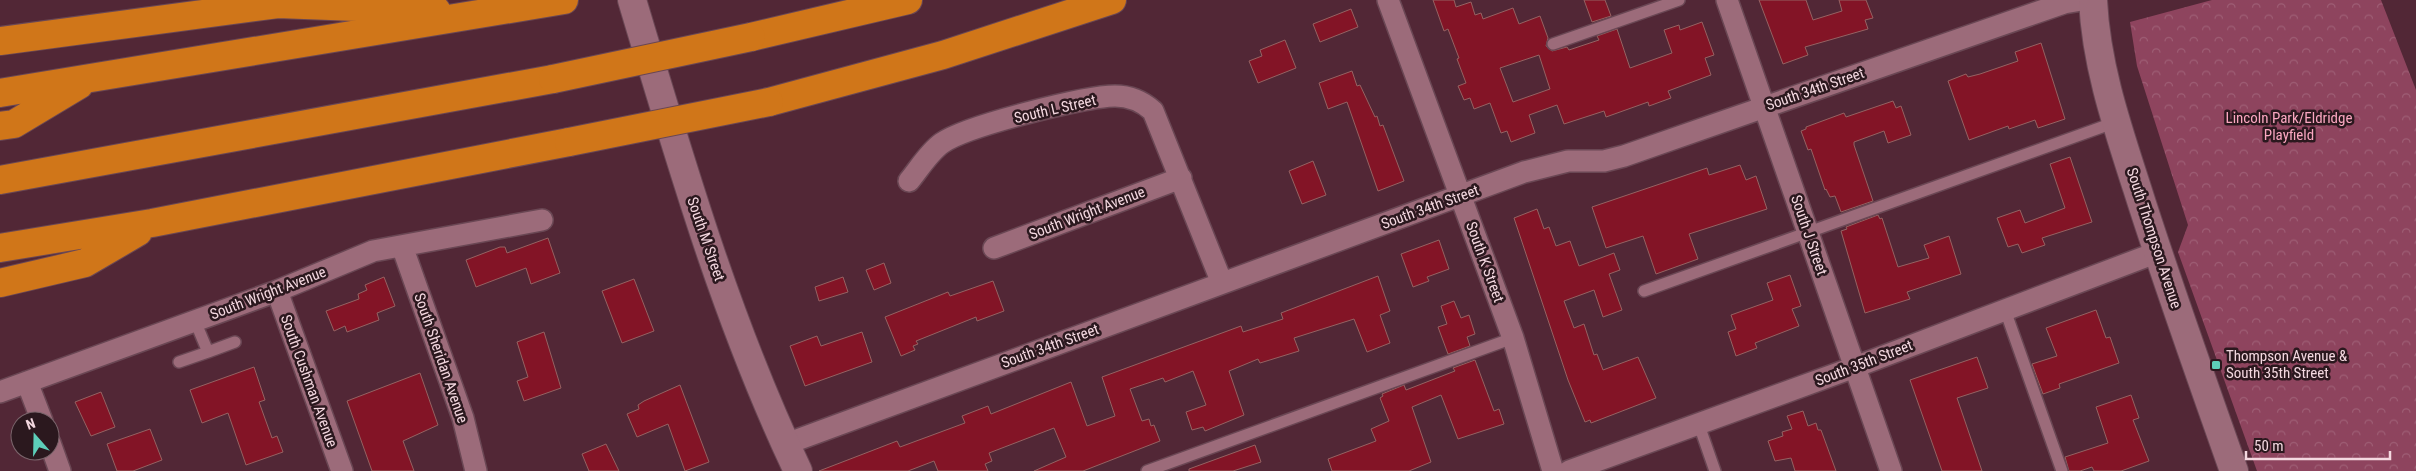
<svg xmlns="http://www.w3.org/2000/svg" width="2416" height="471" font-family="'Roboto Condensed',sans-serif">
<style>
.park{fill:url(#park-crowns)}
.building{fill:#831426;stroke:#956262;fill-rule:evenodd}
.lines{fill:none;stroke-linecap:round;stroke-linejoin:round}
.lane-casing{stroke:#6a4754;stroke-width:14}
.street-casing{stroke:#6a4754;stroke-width:24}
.secondary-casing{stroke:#6a4754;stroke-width:30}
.highway-casing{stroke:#6a4754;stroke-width:30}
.lane{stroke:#9c6b7a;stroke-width:11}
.street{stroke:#9c6b7a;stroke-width:21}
.secondary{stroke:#9c6b7a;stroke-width:28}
.highway{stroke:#d07619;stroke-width:28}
.highway-bridge-casing{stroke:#6a4754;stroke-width:30;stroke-linecap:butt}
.highway-bridge{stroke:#d07619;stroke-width:28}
.poi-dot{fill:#5dceb9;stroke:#2b181e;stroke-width:2}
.labels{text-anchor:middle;stroke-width:5;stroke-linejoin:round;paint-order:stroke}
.street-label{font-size:15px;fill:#f4d8e0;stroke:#2b181e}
.park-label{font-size:15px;fill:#fba7c1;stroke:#2b181e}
.poi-label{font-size:15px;fill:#f4d8e0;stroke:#2b181e;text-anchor:start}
</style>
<defs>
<pattern id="park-crowns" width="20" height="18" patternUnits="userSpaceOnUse" patternTransform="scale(1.25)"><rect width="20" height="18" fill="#8e445e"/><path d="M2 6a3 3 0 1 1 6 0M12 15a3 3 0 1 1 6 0" fill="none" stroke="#9e5e75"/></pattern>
</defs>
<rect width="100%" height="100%" fill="#522736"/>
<path class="park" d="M2212 0H2381L2416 90V471H2257L2178 252 2188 225 2137 66 2130 22Z"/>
<path class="building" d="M1433 0H1454L1456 7 1471 2 1475 15 1481 13 1483 19 1513 8 1519 24 1540 16 1548 38 1546 46 1552 51 1567 47 1569 50 1599 40 1597 36 1617 29 1630 68 1672 53 1664 30 1679 25 1680 30 1702 22 1714 55 1705 58 1711 75 1668 91 1671 98 1649 106 1648 102 1606 117 1604 111 1564 124 1557 105 1529 115 1535 133 1511 142 1507 131 1501 133 1490 103 1474 109 1470 98 1464 100 1458 86 1466 83 1457 59 1459 58 1448 29 1444 31ZM1539 55 1550 89 1513 102 1500 68Z
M1584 0H1605L1611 16 1592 22Z
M1759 0H1806L1813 20 1842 11 1839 0H1866L1873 18 1865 20 1868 29 1805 47 1808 55 1783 64Z
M1351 9 1358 27 1320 42 1313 24Z
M1285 40 1296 68 1258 83 1249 61 1262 56 1260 50Z
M2041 43 2065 119 2038 128 2035 120 2009 129 2008 126 1969 140 1948 81 1966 74 1968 77 1980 74 2018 61 2015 52Z
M1352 71 1357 86 1360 85 1375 117 1377 116 1380 126 1383 125 1404 181 1378 191 1347 102 1328 109 1319 83Z
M1893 101 1896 108 1901 106 1911 135 1888 143 1884 131 1854 142V145L1873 201 1841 212 1835 196 1830 197 1826 189 1825 190 1811 149 1808 150 1801 131 1806 129V127L1844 113 1846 117Z
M2070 157 2092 222 2042 238 2045 245 2022 253 2018 244 2008 247 1997 218 2020 210 2025 223 2065 208 2050 164Z
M1313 161 1326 195 1302 204 1289 171Z
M1740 165 1746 180 1756 176 1767 209 1689 234 1698 259 1656 274 1643 236 1606 248 1592 207 1707 168 1709 175Z
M1537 209 1544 229 1549 227 1556 246 1570 241 1579 266 1614 253 1620 270 1609 274 1622 310 1603 317 1594 290 1564 301 1574 328 1584 324 1594 355 1597 354 1603 370 1638 357 1656 398 1591 423 1590 420 1585 422 1568 380 1514 218Z
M1878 215 1880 219 1882 218 1898 267 1929 258 1924 245 1949 236 1961 274 1907 292 1910 299 1865 313 1841 231 1847 229 1846 227Z
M548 238 560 273 531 284 526 268 476 287 466 260 500 247H505L507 253Z
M1439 240 1449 269 1427 277 1429 281 1413 287 1401 254Z
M884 263 891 283 874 290 866 270Z
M1790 275 1801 306 1792 309 1799 326 1755 343 1757 348 1736 356 1728 332 1736 329 1731 315 1773 300 1767 283Z
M1378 276 1390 311 1380 315 1390 343 1367 352 1354 319 1294 338 1299 351 1260 363 1258 359 1229 371 1244 415 1205 431 1203 427 1192 430 1186 412 1206 405 1193 371 1165 382 1163 378 1130 389 1142 421 1149 419 1151 426 1154 425 1160 441 1083 471H1034L1066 457 1054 428 989 453 992 461 985 464 988 471H938L934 461 908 471H819L897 441 900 447 965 423 962 416 988 406 991 414 1071 382 1087 426 1115 416 1102 377 1241 326 1243 332 1283 319 1281 313Z
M384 277 395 306 377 313 379 320 347 332 345 326 334 331 326 311 359 299 358 294 367 290 365 285Z
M843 277 848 292 819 301 815 287Z
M634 279 654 331 622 343 602 291Z
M993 281 1004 311 977 321 976 317 916 341 918 344 913 346 915 350 901 356 885 317 948 292 950 296Z
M1454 301 1461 318 1469 315 1475 334 1467 337 1470 346 1448 354 1438 327 1447 324 1441 306Z
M2096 310 2106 338 2110 337 2119 363 2059 384 2060 388 2043 394 2032 364 2057 356 2046 328Z
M544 332 561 388 524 401 517 381 528 377 517 342Z
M862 332 872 362 805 386 790 346 817 336 821 346Z
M1977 357 1988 388 1957 398 1982 471H1942L1910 380Z
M1475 360 1494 411 1499 409 1504 424 1458 439 1441 395 1412 407 1431 462 1409 471H1332L1328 459 1376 441 1371 429 1389 421 1380 398 1383 396 1382 394 1404 385 1406 390 1455 371 1453 368Z
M254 367 265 400 259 402 272 438 277 436 283 452 246 465 228 413 202 423 190 390Z
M420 373 438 425 403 441 414 471H372L347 401Z
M680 385 709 462 685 471 668 424 637 437 627 414 639 409 638 405 644 401Z
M101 392 115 427 91 436 75 402Z
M2131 395 2139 418 2133 420 2149 461 2121 471H2094L2092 467 2080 471H2069L2065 457 2108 443 2096 407Z
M1803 411 1808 426 1816 423 1818 430H1821L1836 471H1795L1791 458 1775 461 1768 441 1783 436 1782 432 1792 429 1787 416Z
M150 429 162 460 133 471H117L107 444Z
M606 444 619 471H589L582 454Z
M1255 445 1261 462 1233 471H1189V469Z"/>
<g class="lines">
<defs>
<path id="lane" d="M1553 44 1679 0
M1644 291 2116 122
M2005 310 2062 471
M195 321 208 352 235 342
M179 362 208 352
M1699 425 1715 471
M1147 471 1513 338"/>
<path id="street" d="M1388 0 1513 338 1553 471
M1727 0 1891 471
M909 181C919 169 929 152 942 143 966 126 1085 96 1115 96 1130 96 1142 101 1153 111L1222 283
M402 246 463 418 476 471
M994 248 1181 178
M277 291 342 471
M27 382 42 421
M0 392 277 291 373 251 542 220
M50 443 60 471
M786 444 1524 172 1568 161H1604L1624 156 2064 3 2082 0
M1569 471 1855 367 2158 252"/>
<path id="secondary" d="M632 0C680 160 726 320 798 471
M2093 0C2096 65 2117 126 2137 188 2167 283 2201 377 2234 471"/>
<path id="highway" d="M751 37 908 0
M0 41 278 4 436 10
M0 93 564 0
M769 102 943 55 1112 0
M0 126 14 124 79 85
M0 180 553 79
M0 248 152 223 569 142
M0 283 85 263 138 232"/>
</defs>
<use href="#lane" class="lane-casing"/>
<use href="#street" class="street-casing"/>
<use href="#secondary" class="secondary-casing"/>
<use href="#highway" class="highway-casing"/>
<use href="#lane" class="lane"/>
<use href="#street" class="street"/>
<use href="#secondary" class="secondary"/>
<use href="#highway" class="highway"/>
<defs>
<path id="highway-bridge" d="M553 79 751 37
M569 142 769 102"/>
</defs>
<use href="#highway-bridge" class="highway-bridge-casing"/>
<use href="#highway-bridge" class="highway-bridge"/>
</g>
<rect class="poi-dot" x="2211" y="360" width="10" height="10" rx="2.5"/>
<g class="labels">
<g class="street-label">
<text transform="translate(1815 89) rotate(-19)" y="5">South 34th Street</text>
<text transform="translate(1055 109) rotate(-13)" y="5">South L Street</text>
<text transform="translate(1430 207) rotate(-20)" y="5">South 34th Street</text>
<text transform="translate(1087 213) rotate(-21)" y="5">South Wright Avenue</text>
<text transform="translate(1809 235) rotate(71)" y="5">South J Street</text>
<text transform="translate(2154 238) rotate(72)" y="5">South Thompson Avenue</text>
<text transform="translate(706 239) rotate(71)" y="5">South M Street</text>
<text transform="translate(1485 262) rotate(70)" y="5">South K Street</text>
<text transform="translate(268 293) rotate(-21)" y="5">South Wright Avenue</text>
<text transform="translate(1050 346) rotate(-20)" y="5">South 34th Street</text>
<text transform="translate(441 358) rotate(71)" y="5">South Sheridan Avenue</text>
<text transform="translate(1864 363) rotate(-21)" y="5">South 35th Street</text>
<text transform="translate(309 381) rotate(70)" y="5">South Cushman Avenue</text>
</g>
<g class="park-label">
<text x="2289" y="123">Lincoln Park/Eldridge<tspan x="2289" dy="17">Playfield</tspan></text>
</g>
<g class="poi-label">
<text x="2226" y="361">Thompson Avenue &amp;<tspan x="2226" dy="17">South 35th Street</tspan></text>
</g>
</g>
<g transform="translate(35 436) rotate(340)"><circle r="24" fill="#2b181e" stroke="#7b656c"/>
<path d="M0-4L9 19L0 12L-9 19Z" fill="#5dceb9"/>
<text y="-8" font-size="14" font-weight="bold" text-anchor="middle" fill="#f4d8e0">N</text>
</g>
<path d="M2246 451v8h144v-8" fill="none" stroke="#f4d8e0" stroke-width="2.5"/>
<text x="2254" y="451" font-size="15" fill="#f4d8e0" stroke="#2b181e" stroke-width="4" paint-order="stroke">50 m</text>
</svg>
